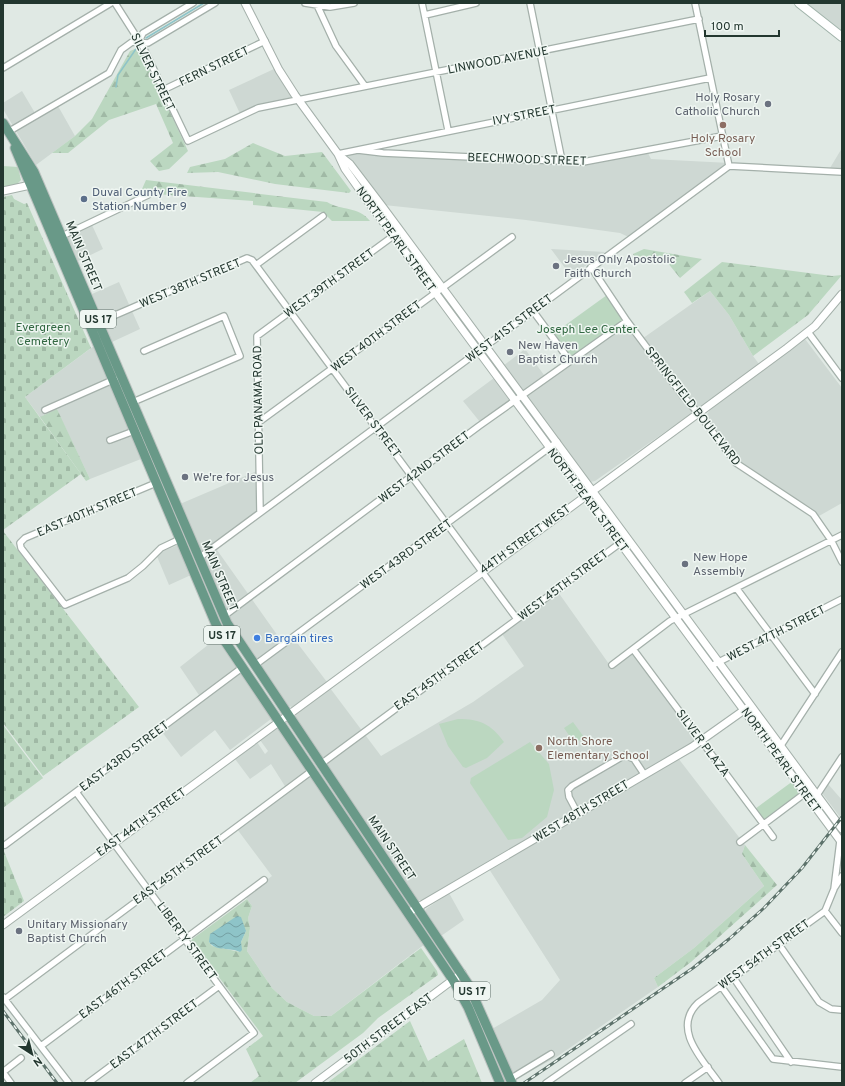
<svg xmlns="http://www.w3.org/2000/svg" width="845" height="1086" font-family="Overpass,sans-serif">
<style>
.built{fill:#ced8d3}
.forest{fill:url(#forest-firs);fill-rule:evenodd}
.cemetery{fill:url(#cemetery-stones)}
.park{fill:#bbd7c0}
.water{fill:url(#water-waves)}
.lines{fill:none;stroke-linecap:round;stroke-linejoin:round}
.stream{stroke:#8ec4c8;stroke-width:1.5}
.minor-casing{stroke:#a4b0aa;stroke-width:8}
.tertiary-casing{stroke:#a4b0aa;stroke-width:9}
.secondary-casing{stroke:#a0b3aa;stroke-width:10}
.primary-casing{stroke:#bdc3c1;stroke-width:11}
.minor{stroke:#fff;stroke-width:5.5}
.tertiary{stroke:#fff;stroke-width:7}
.secondary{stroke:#fff;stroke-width:8}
.primary{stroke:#699988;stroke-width:9}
.rail-casing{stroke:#5d726b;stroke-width:3}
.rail{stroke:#eff6f2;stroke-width:1.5;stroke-dasharray:4.5;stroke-linecap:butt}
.worship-dot{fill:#6b7280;stroke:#eff6f2;stroke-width:1.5}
.education-dot{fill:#8d6e63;stroke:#eff6f2;stroke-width:1.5}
.service-dot{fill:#5c6f8a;stroke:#eff6f2;stroke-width:1.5}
.shop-dot{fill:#3f7fe0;stroke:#eff6f2;stroke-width:1.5}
.labels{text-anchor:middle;stroke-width:3;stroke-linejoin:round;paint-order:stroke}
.shield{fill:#eff6f2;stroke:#60706a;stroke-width:1}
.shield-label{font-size:11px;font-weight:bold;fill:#23372f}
.street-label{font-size:12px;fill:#23372f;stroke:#eff6f2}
.worship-label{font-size:12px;fill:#5b616d;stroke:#eff6f2;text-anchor:start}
.education-label{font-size:12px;fill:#785e54;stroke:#eff6f2}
.service-label{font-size:12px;fill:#4e5e75;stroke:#eff6f2;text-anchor:start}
.park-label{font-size:12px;fill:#326842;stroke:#eff6f2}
.shop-label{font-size:12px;fill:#366cbe;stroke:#eff6f2;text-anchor:start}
</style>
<defs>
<pattern id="forest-firs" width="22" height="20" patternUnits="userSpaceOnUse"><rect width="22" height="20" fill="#bbd7c0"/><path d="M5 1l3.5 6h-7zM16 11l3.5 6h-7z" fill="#a0b9a5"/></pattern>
<pattern id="cemetery-stones" width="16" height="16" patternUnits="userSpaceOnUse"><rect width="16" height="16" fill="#bbd7c0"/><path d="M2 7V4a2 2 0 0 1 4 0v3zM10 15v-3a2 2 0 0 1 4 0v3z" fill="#a0b9a5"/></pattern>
<pattern id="water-waves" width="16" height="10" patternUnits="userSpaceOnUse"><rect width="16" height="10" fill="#8ec4c8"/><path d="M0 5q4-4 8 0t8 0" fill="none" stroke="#74a0a3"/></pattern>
</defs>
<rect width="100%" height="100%" fill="#e0e9e4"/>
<path class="built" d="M806 3H842V31Z
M274 69 295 103 261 110 242 118 229 90Z
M22 91 38 118 58 106 75 136 36 165 3 109V103Z
M842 148V168H830Z
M345 153 588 164 648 153 651 159 730 163V170L635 240 620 233 526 220 384 205Z
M92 225 103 249 78 261 67 237Z
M551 249 605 252 571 276Z
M119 282 140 329 112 342 92 294Z
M710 291 729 315 753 356 759 364 692 413 595 481 590 482 503 366 525 349 544 375 563 361 572 358 624 320 639 341Z
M805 339 842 388V503L819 516 813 509 744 466 706 416 710 410Z
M94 346 141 459 90 479 57 410 40 417 25 397Z
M494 378 511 400 480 422 463 401Z
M257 471V520L217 550 285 646 295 640 327 682 292 707 288 706 230 620 180 504Z
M178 545 191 575 169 585 156 554Z
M558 592 609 664 630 648 698 740 425 900H417L296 718V714L330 688 381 756 473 702 524 666 502 634Z
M218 637 271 715V719L230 750 215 730 181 757 162 732 203 701 180 667Z
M276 729 281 730 425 944 331 1016H314L287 1002 272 988 247 951 250 928 248 918 252 906 245 896 272 876 237 829 288 791 271 764 250 779 235 759 257 742 265 754 268 751 260 740Z
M678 758 745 845 742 854 764 886 694 948 654 978 658 987 555 1058 514 1080 492 1029 542 1000 560 980 489 869Z
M828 784 842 800V814L840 817 822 793Z
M449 893 464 920 441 936 426 913V909Z"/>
<path class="forest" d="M140 47 188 151 169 169 159 171 150 161 173 143 156 104 109 120 68 153H52L75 136 92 119 130 51Z
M253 143 285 156 322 152 351 191 349 193 275 184 218 172 187 173 190 167 225 159Z
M146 180 327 202C341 211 359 206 370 221H332L323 212 253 205V201L155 194 142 189Z
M644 249 702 259 680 278 667 262 635 257 633 254Z
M722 262 832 276 842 275 808 315 753 356 729 315 710 291 692 303 684 292Z
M57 409 90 479 86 481 40 417Z
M745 845 777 885 691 962 658 987 654 978 694 948 764 886 742 854Z
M247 899 252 906 248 918 250 928 247 951 272 988 287 1002 314 1016H331L421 948 437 971 438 975 378 1018 363 1033 295 1083H250L259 1076 246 1049 263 1036 191 940ZM246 931 241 942 240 952 212 946 209 942Z
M410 1021 428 1061 464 1039 482 1083H327Z"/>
<path class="cemetery" d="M12 195 14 199 24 204 27 203 91 348 25 397 81 474 3 530V197Z
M3 531 139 707 43 776 3 723Z
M3 725 43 778 3 808Z
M3 849 24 901 3 917Z"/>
<path class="park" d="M3 166 18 167 21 180 16 185 3 189Z
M607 295 624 320 572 358 553 334Z
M458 719C480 719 491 724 504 742L487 758 466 768 463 767 448 746 439 724Z
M573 722 584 737 575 744 564 728Z
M530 742 549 764 554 790 547 817 522 838 508 840 470 783 471 778Z
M793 781 801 792 765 821 755 809Z"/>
<path class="water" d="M237 916 241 917 246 931 241 942 242 950 240 952C230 947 216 952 209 942L210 934Z"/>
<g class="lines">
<path class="stream" d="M146 38 204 3
M116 87 118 75 138 46"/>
<defs>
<path id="minor" d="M115 3 143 47 188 141 258 108 699 19
M305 3 330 7 354 3
M422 3 448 130
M530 3 562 161
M695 3 729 166
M317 5 336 46 365 86
M425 15 476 3
M139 41 143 33 193 3
M3 68 111 3
M163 90 265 41
M8 132 109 73 121 50 132 42 148 43 215 3
M358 150 383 153 583 162 722 136
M338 154 710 78
M62 236 148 195
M256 265 323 216
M591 267 627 321 683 396 699 414 736 463 813 514 831 540 842 562
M533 311 570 361
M97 323 247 258 252 260 517 619
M808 332 842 378
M133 402 240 356 224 316 144 351
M45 410 115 379
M259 422 512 237
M110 440 134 431
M156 483 25 538 20 543 21 548 65 605 128 578 143 566 161 548 180 539
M260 512 257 336 400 231
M199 558 729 166 842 172
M737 589 815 694
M224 616 479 426 627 321
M633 649 773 837
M255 665 557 442
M612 665 670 621 842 535
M711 666 842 599
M776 753 842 652
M321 764 627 538
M76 792 254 1033 187 1083
M817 795 842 757
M578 814 569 797 568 790 572 786 625 755 634 759 644 774
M740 842 812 788
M5 845 243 667
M835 887 842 876
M825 911 842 933
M778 943 819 1002 831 1009 842 1010
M733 977 791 1062
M721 986 773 1059 842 1067
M3 997 69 1083
M5 999 313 770
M41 1046 264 880
M3 1072 21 1058
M3 1072 11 1083
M510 1079 551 1054
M88 1083 219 986
M546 1083 631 1024
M685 1083 708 1067
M719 1083C703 1060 671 1029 698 1003L825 911 834 889 840 841"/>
<path id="tertiary" d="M245 3 279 70 295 95 338 154 345 169 369 203 842 843
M340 156 350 164 382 206 842 829
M3 191 35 184
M408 913 692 747 747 708
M3 925 787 348 815 326 842 294
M315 1083 462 973"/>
<path id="secondary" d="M799 3 842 37"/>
<path id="primary" d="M3 123 34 172 227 623 468 984 512 1083
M15 148 215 622 224 640 453 980 468 1007 500 1083"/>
</defs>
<use href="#minor" class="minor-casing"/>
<use href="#tertiary" class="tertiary-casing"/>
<use href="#secondary" class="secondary-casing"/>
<use href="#primary" class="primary-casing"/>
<use href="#minor" class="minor"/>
<use href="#tertiary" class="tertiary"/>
<use href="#secondary" class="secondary"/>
<use href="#primary" class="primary"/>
<defs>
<path id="rail" d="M3 1011 57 1083
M524 1083 693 968 729 939 764 908 802 868 842 817"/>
</defs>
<use href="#rail" class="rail-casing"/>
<use href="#rail" class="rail"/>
</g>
<g class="worship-dot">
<circle cx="768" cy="104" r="4"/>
<circle cx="556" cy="266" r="4"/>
<circle cx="510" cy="352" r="4"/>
<circle cx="185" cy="477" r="4"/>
<circle cx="685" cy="564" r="4"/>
<circle cx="19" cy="931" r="4"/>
</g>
<g class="education-dot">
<circle cx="723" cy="125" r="4"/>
<circle cx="539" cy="748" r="4"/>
</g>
<circle class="service-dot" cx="84" cy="199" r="4"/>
<circle class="shop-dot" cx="257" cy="638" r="4"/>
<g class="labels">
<g class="shield">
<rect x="80" y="310" width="36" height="18" rx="3"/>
<rect x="204" y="626" width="36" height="18" rx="3"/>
<rect x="454" y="982" width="36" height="18" rx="3"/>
</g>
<g class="shield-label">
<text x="98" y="323">US 17</text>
<text x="222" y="639">US 17</text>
<text x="472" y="995">US 17</text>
</g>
<g class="street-label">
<text transform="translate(498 60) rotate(-11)" y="4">LINWOOD AVENUE</text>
<text transform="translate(214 66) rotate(-26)" y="4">FERN STREET</text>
<text transform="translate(153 72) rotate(64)" y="4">SILVER STREET</text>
<text transform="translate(524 115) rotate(-11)" y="4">IVY STREET</text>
<text transform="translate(527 159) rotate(2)" y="4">BEECHWOOD STREET</text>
<text transform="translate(396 239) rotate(54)" y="4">NORTH PEARL STREET</text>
<text transform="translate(84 256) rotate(67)" y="4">MAIN STREET</text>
<text transform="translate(190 283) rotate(-23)" y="4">WEST 38TH STREET</text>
<text transform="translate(329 283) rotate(-36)" y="4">WEST 39TH STREET</text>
<text transform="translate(509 328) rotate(-37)" y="4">WEST 41ST STREET</text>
<text transform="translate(376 336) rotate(-37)" y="4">WEST 40TH STREET</text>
<text transform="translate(258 400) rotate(-91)" y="4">OLD PANAMA ROAD</text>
<text transform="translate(693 406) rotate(52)" y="4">SPRINGFIELD BOULEVARD</text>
<text transform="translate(373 422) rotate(53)" y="4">SILVER STREET</text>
<text transform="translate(424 467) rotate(-37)" y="4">WEST 42ND STREET</text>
<text transform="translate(588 500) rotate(53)" y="4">NORTH PEARL STREET</text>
<text transform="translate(87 512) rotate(-23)" y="4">EAST 40TH STREET</text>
<text transform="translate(525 539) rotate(-36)" y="4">44TH STREET WEST</text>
<text transform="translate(406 554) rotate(-36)" y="4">WEST 43RD STREET</text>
<text transform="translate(220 576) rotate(67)" y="4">MAIN STREET</text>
<text transform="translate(563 585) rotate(-37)" y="4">WEST 45TH STREET</text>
<text transform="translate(776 633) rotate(-27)" y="4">WEST 47TH STREET</text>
<text transform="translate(439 676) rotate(-36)" y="4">EAST 45TH STREET</text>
<text transform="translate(703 743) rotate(53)" y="4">SILVER PLAZA</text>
<text transform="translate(124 756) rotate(-37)" y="4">EAST 43RD STREET</text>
<text transform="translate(781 760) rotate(54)" y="4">NORTH PEARL STREET</text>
<text transform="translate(581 811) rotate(-31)" y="4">WEST 48TH STREET</text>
<text transform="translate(141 822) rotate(-36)" y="4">EAST 44TH STREET</text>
<text transform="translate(392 848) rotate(56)" y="4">MAIN STREET</text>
<text transform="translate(178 870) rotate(-36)" y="4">EAST 45TH STREET</text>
<text transform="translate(187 941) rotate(54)" y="4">LIBERTY STREET</text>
<text transform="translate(764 954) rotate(-36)" y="4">WEST 54TH STREET</text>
<text transform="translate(123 984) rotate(-37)" y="4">EAST 46TH STREET</text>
<text transform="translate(388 1028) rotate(-37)" y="4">50TH STREET EAST</text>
<text transform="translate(154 1034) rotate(-37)" y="4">EAST 47TH STREET</text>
</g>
<g class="worship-label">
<text x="760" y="101" text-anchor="end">Holy Rosary<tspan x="760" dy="14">Catholic Church</tspan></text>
<text x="564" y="263">Jesus Only Apostolic<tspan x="564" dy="14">Faith Church</tspan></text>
<text x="518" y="349">New Haven<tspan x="518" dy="14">Baptist Church</tspan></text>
<text x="193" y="481">We're for Jesus</text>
<text x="693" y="561">New Hope<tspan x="693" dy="14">Assembly</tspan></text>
<text x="27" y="928">Unitary Missionary<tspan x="27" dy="14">Baptist Church</tspan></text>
</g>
<g class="education-label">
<text x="723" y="142">Holy Rosary<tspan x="723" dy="14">School</tspan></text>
<text x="547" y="745" text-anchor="start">North Shore<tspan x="547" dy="14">Elementary School</tspan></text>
</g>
<g class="service-label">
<text x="92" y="196">Duval County Fire<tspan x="92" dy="14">Station Number 9</tspan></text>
</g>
<g class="park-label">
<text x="43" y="331">Evergreen<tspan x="43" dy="14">Cemetery</tspan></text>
<text x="587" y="333">Joseph Lee Center</text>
</g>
<g class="shop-label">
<text x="265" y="642">Bargain tires</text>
</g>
</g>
<rect width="845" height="1086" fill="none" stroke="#23372f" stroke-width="8"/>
<g transform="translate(32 1054) rotate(144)" stroke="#eff6f2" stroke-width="3" paint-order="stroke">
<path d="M0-3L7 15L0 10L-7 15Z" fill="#23372f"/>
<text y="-6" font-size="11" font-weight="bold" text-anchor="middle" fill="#23372f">N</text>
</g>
<path d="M705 30v6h74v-6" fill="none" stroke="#23372f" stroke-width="2"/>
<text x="711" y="30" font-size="12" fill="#23372f" stroke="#eff6f2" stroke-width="3" paint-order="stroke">100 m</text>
</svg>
